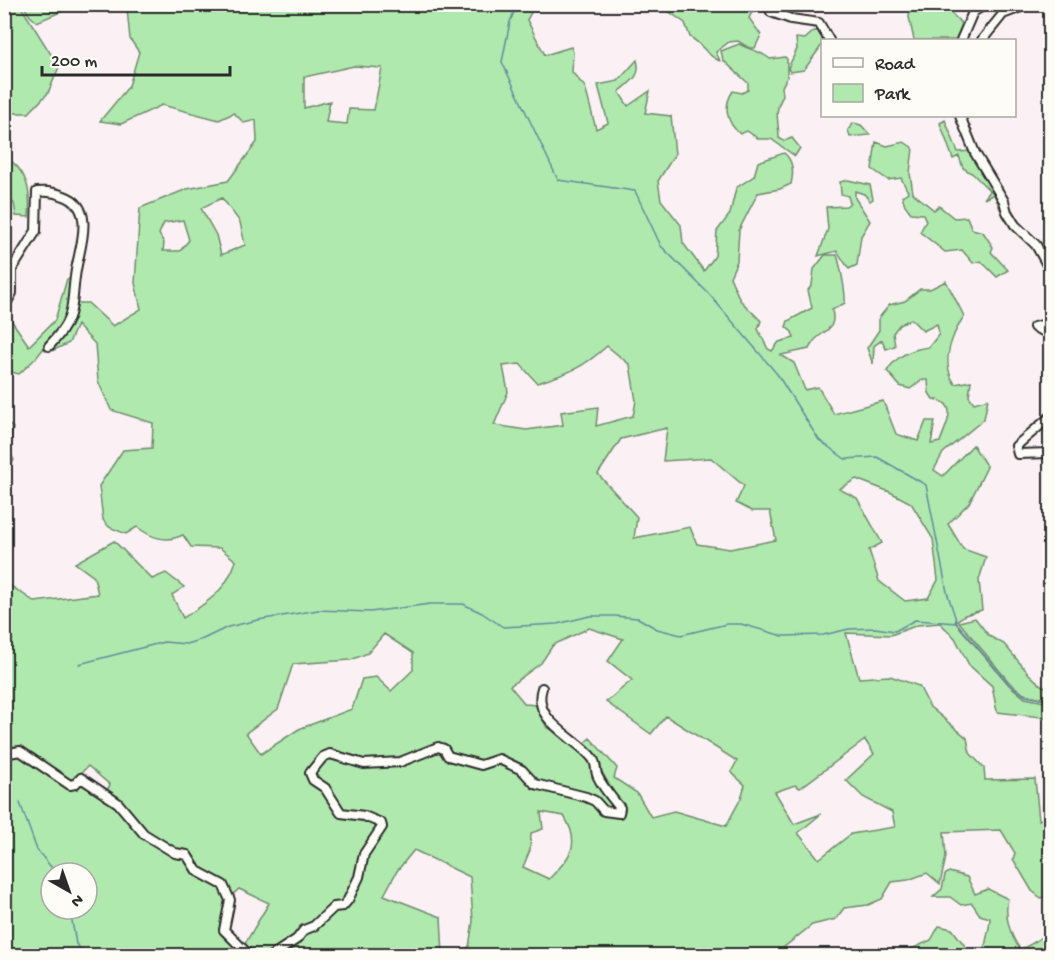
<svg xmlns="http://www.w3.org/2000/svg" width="1055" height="960" font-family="'Gochi Hand',sans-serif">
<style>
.green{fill:#b0e9ae;stroke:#6e8a6c;stroke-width:1.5;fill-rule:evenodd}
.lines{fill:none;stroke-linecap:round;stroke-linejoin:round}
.stream{stroke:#638a9d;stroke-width:1.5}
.minor-casing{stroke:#2b2b2b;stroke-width:12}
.minor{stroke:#fdfcf7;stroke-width:8}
</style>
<rect width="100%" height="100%" fill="#fbf1f4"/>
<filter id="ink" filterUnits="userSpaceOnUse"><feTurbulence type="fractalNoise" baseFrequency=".0167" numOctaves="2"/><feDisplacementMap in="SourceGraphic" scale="12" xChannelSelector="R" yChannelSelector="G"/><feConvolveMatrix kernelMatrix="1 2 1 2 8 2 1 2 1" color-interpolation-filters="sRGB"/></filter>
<g filter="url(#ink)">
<path class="green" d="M4 5H20L59 67 48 93 29 113H5Z
M23 5V4L77 5 37 22 30 16Z
M119 5H535L527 20 545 55 571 47 573 52 572 72 585 87 596 129 608 123 598 85 618 81 637 60C642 77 630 82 619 92L628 106 650 91 645 113 671 116 675 154 658 181 661 200 681 225 683 243 704 271 715 256 717 231 730 214 736 188 754 176 758 162 784 153C793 160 794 173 791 184L780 189 758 193 739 230 737 261 730 277 740 300 761 321 758 329 768 349 772 351 779 342 794 338 792 332 786 327 788 321 812 308 808 290 812 285 814 269 825 255H837C840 264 846 293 845 303L832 310C838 335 817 329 809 349L781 355 794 363 805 390 818 387 834 414 883 401 896 434 918 441 926 421H935L931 444 940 442C945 426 961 403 933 399L929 393 928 380H922L910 389 900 386 887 371C896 356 912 349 929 347L939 334 937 324 923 331 911 319 899 325 893 333 895 346 886 349 882 340 874 346 873 364 867 348 879 330V318L889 305 905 301 920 289H930L946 281 964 316C952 335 940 363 955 384L971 381 969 396 974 403 988 399 984 419 943 453 934 470 943 476 973 445 987 467 969 503 948 524 963 549 986 557 979 580 982 610 965 615 955 622 1009 685 1025 698 1050 703V718L997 712 992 686 969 665 955 638 940 623 918 625 891 635 846 633 859 678 890 676 919 686 930 707 967 738 970 753 984 768 985 780 1035 779 1039 820 1050 816V894L1041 898 1032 891 1013 859 1015 853 1001 830 944 832 946 857 940 884 927 873 908 880 892 882 882 899 868 905 844 908 836 919 812 925 774 955H446L469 947 473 921 470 877 414 850 397 871 384 895 441 917 443 955H276L299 941 307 930 316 929 334 909H344C358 892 359 874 367 855 372 845 379 835 385 826L382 820 362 813 345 812 330 791 313 774C332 742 341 766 365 766 376 766 387 764 398 764 414 765 428 748 442 751L446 760 481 768 499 762 520 772 535 786 595 803 604 814H621L623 807C608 786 600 763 582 745L590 738 617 768 614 778 637 793 651 817 674 811 726 826 741 798 745 785 731 772 737 761 666 716 651 734 606 702 632 680 608 661 623 639 589 628 553 645 541 663 510 686 525 704 536 705 547 728 560 732 592 761 596 778 618 811 605 810 595 799 567 789 535 783 522 768 499 757 480 763 448 754 445 747 436 745 399 760 363 762 329 753 320 756 307 773 311 781 324 789 341 815 365 819 380 827 361 854 357 877 346 900 341 905 331 907 312 925 302 929 295 939 268 955H252L243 947 269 903 239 889 231 896 223 882 198 870 188 854 145 833 119 801 107 790 110 785 88 766 72 782 21 748 5 745V582L35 602 98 594 94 577 75 563 114 541 152 579 166 573 184 587 172 595 183 618C208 602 226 591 236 561L220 548 191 547 183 535C165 543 152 538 137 527L126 534 109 527 103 520 99 486 123 450 152 448 153 423 111 410 98 381 95 344 77 325 69 343 52 351 50 347 63 334 76 303H88L113 326 141 309 135 283 140 208 187 189 228 181 257 142 256 120 244 123 234 113 219 120 162 105 121 124 100 121 129 86 139 52 130 39 127 9ZM354 66 382 68 374 110 349 109 347 124 326 122 330 101 304 108V77ZM222 198 240 222 245 245 221 255 216 235 201 208ZM183 220 189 240 180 251H163L164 243 159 234 164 223ZM607 346 630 365 636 401 633 416 596 426 598 407 561 412 563 425 526 430 494 425 508 392 503 366 520 364 537 383C567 374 583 368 607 346ZM667 428 663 461 711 458 744 486 736 503 752 511H770L776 540 730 549 697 544 690 527 634 538 637 517 598 474 621 439ZM856 479 890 492 911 503 933 539 938 580 928 598 905 601 879 581 869 550 882 543 857 498 839 489ZM384 634 413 653V670L391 691 376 677 362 679 352 709 299 729 261 754 246 733 278 709 293 664 351 660 368 653ZM865 740 874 754 846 780 863 797 892 812 895 827 851 834 819 859 798 833 821 814 794 824 775 792 795 785 800 788ZM541 812 564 816C582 845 570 857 549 879L523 867 530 850 531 833 543 829Z
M666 5H763L752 12 749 18 761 35 755 48H749L738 41 729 42 716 52 720 61C706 56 703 44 690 37L685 23 665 9Z
M911 5H951L950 12 963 25 955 40H914L909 17Z
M814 31H818L826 40H822V45L804 70 790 72 788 68 797 49 796 38 805 39Z
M739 44C750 50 761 51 770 59L785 57 787 59V77L782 87 783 96C773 111 779 122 779 138L784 141 792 138 800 148 795 156 771 139H759L747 131 740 134C726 122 723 106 733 91L742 93 748 90V83L723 60 721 51Z
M945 120 958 152 971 151 975 161 1002 199 1011 225 1000 209 994 194 984 199 990 191 973 174 963 168 959 156 953 159 940 123Z
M853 123 861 125 870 135 850 137 848 130Z
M876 142 887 146 904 142 913 148 910 173 913 193 934 210 939 206 954 218 967 217 972 229 983 232 993 247 991 252 1008 270 997 277 981 261 973 263 962 250 945 252 920 232 926 221 923 214 911 213 905 205 902 196 908 192 901 178 888 180 872 169Z
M5 157C28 170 31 192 29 217L16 216 14 203 5 201Z
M848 180 870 185 873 199 870 201 864 194 855 191V198L870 221 861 236 857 265 849 269 837 251 818 256 828 229 826 207 846 206 850 203 848 196 841 194 840 182Z
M67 279H73L67 319 36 358 19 374 7 371 5 377V311L29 346 55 320Z
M5 421 13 428 8 449 14 460 5 478Z
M975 618 989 636 1004 644 1029 674 1041 685 1050 689V700L1024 694 1009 682 959 622Z
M19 754 72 790 81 781 105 794 143 837 187 858 196 873 222 887 228 900 222 931 246 956H5V758ZM51 873H87V909H51Z
M949 872 967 877 975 894 988 889 1008 899C1004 916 1010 935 1020 949 1032 946 1039 938 1050 931V955H980L985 951C985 939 990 930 990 918L980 915 972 903 961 905 950 897H933L942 889 945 875Z
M939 926 952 929 972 955H904L903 953 931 940Z"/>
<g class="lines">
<path class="stream" d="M517 4 510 22 502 62 558 180 635 191 661 246 709 294 777 374 819 440 845 459 877 457 926 485 947 592 957 623 1009 684 1025 696 1050 701
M79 664 164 642 186 644 203 639 228 627 258 620 318 610 370 612 430 604H463L482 613 503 627 557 624 590 616H614L638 618 657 629 681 635 727 624H741L783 636 823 635 849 629 875 628 895 631 915 620 957 623
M20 803 37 850 56 873
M70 909 76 944 86 956
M1024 956 1050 951"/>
<defs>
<path id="minor" d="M646 4H650
M769 4 771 12 791 19 819 23 829 40
M961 40 973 12 986 4
M982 40 1003 14 1029 4
M960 116 975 153 1004 201 1007 212 1015 225 1036 245 1050 270
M4 307 12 293V269L36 231 37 192C46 191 55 192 64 196 96 207 80 246 76 270 70 306 78 316 49 346
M1050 323 1034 327 1050 334
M1050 417 1016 446 1018 454 1050 453
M4 754 20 751 70 785 75 784 81 778 118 803 144 834 175 853 187 855 197 871 223 885 230 900 224 930 250 956
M271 956 297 939 304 930 314 926 334 907 343 906 348 900 359 877 364 854 382 827 381 823 364 816 341 813 325 788 313 780 310 773 323 757 330 754 364 764 400 762 438 747 444 749 448 756 481 765 499 759 522 770 535 784 586 797 595 801 604 811 619 813 620 808C613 799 603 788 598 777 595 772 597 765 593 759 577 737 531 722 542 688"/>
</defs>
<use href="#minor" class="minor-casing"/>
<use href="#minor" class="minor"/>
</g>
</g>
<rect width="1055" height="960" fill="none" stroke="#fdfcf7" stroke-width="24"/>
<rect x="12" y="12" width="1031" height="936" fill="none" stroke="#2b2b2b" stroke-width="2" filter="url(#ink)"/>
<rect x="821" y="39" width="195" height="78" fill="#fdfcf7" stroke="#a9a8a5" stroke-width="1.5"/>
<rect x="833" y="58" width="30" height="9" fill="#fdfcf7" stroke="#a9a8a5" stroke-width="1.5"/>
<text x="875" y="69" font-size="18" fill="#2b2b2b">Road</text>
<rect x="833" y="84" width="30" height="18" fill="#b0e9ae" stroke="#a9a8a5" stroke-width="1.5"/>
<text x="875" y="99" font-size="18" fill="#2b2b2b">Park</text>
<g transform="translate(69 891) rotate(140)"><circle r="28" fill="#fdfcf7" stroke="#a9a8a5" stroke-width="1.5"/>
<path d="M0-4.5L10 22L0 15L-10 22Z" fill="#2b2b2b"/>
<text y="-9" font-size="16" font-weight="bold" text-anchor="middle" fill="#2b2b2b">N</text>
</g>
<path d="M42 66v9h188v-9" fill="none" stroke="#2b2b2b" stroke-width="3"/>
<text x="51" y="66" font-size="18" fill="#2b2b2b" stroke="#fdfcf7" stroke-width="4.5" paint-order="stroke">200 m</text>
</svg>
